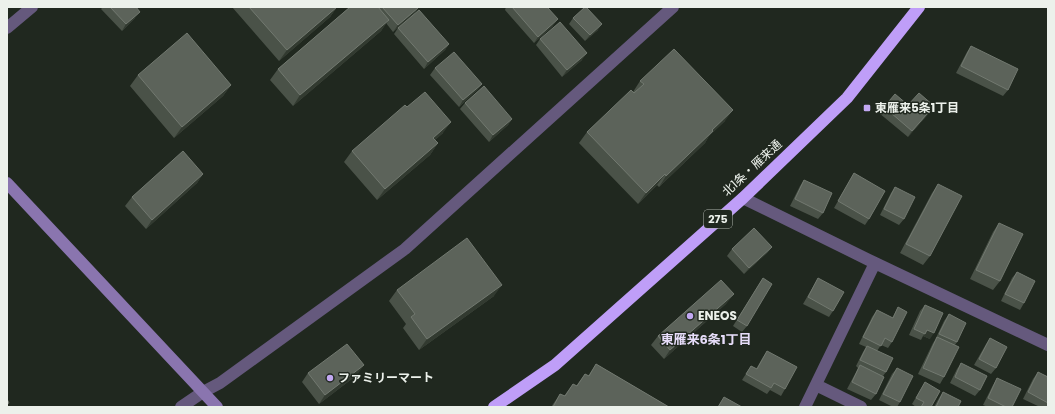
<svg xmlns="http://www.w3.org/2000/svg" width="1055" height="414" font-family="Poppins,'Noto Sans JP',sans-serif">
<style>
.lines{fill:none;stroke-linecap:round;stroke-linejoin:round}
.street{stroke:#65597d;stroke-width:12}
.secondary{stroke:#8a75af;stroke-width:12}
.highway{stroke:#bf9ef8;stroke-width:12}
.wall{fill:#4a5248}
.shaded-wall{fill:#323a30}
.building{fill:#5c635a;stroke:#727970}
.poi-dot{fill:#c2a8f2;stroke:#20281f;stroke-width:1.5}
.labels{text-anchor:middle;stroke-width:3;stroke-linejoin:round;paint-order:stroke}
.shield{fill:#20281f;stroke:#afb5ae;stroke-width:1}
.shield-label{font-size:11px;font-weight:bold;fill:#ecf1eb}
.poi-label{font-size:12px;font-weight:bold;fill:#ecf1eb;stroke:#20281f;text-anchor:start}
.street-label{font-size:12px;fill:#ecf1eb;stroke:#20281f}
.neighbourhood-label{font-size:13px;font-weight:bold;fill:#e7ddfa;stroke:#20281f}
</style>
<rect width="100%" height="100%" fill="#20281f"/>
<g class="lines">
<path class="street" d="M7 28 32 7
M743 198 875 263 1048 345
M816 385 861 407
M181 407 203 392 220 383 405 249 673 7
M805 407 875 263"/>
<path class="secondary" d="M7 183 217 407"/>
<path class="highway" d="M494 407 555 365 743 198 847 98 919 7"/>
</g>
<path class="wall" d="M103 7H136L135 18 122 31 101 9Z
M232 7H337L330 17 279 61Z
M350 7H417L418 8 414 14 393 32 386 23 381 31 293 106 270 80 278 69Z
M506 7H547L553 26 534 43 505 10Z
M573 18 598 30 585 41 569 24Z
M398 28 449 44 445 50 424 69 394 34Z
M540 39 582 60 562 77 536 45Z
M971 46 1008 90 1003 96 956 73 967 52Z
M435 68 482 84 477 90 459 107 430 75Z
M138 75 231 85 223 96 174 138 130 86Z
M640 81 725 121 709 136 705 143 659 187 657 185 638 204 579 143 587 132 633 92Z
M465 103 512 119 508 125 489 142 460 109Z
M908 105 930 112 908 137 879 113 884 107Z
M407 107 443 133 435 140 438 143 430 155 377 200 344 162 352 151Z
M854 173 869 219 865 225 834 208Z
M203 174 197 183 146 229 125 206 132 197Z
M804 180 823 213 818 219 790 206 800 186Z
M938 184 930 256 923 265 900 253 932 193Z
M895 187 904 219 899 225 880 215 891 193Z
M999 223 1000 281 993 290 970 279 993 232Z
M772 247 767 253 744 274 727 256 732 249Z
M1017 272 1024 303 1020 310 1001 301 1012 278Z
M763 278 747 326 742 332 733 326Z
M818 278 833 311 829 317 803 304 814 285Z
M397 290 494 296 419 350 403 328 406 324 389 301Z
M727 303 664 359 651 345 658 336Z
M925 305 930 339 923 336 921 340 909 335 920 311Z
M898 307 892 342 888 348 881 345 877 351 886 372 883 376 876 394 871 400 847 389 856 372 858 368 856 366 863 352 866 347 859 344 872 317 877 310 892 318Z
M949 314 957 342 955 345 944 377 940 384 918 374 933 343 935 340 944 321Z
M990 338 996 368 991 374 974 365 986 344Z
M767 351 785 389 781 396 770 390 767 394 742 380 751 366 756 369 763 357Z
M961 363 980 390 975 396 950 383 957 369Z
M596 364 669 407H551L560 394 564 396 573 384 576 386 585 374 588 376Z
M897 368 900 402 897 407H893L879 400 892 374Z
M1038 372 1048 377V407H1040L1023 399 1033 379Z
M308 373 357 375 319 404 302 382Z
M997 378 1012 407H988L983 405 993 385Z
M925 382 931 407H916L912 404 921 389Z
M943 392 958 407H934L939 398Z"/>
<path class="shaded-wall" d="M337 7 330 17 279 61 287 50Z
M418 8 414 14 393 32 398 25Z
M140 12 135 18 122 31 126 24Z
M558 19 553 26 534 43 538 37Z
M389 20 381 31 293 106 300 95Z
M602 24 598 30 585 41 590 35Z
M449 44 445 50 424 69 428 62Z
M587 53 582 60 562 77 567 70Z
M482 84 477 90 459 107 463 100Z
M231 85 223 96 174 138 182 127Z
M934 106 930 112 908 137 912 131Z
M733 110 725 121 709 136 705 143 659 187 666 176Z
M512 119 508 125 489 142 493 135Z
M451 122 443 133 425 149 433 138Z
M438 143 430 155 377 200 385 189Z
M203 174 197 183 146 229 152 220Z
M665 174 657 185 638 204 646 193Z
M772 247 767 253 744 274 749 268Z
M502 285 494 296 419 350 427 339Z
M734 294 727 303 664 359 670 350Z
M927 330 934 333 930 339 923 336Z
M364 365 357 375 319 404 325 395Z"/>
<path class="building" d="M110 7H136L140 12 126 24Z
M249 7H337L287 50Z
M350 7H378L389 20 300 95 278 69Z
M382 7H417L418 8 398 25Z
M512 7H547L558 19 538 37Z
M585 7H586L602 24 590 35 573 18Z
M419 10 449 44 428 62 398 28Z
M560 22 587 53 567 70 540 39Z
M187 33 231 85 182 127 138 75Z
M971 46 1018 69 1008 90 961 66Z
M674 49 733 110 712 130 713 131 666 176 665 174 646 193 587 132 631 90 634 93 644 84 640 81Z
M454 52 482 84 463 100 435 68Z
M484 86 512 119 493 135 465 103Z
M425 92 451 122 433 138 438 143 385 189 352 151 405 105 407 107Z
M919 93 934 106 912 131 884 107 895 94 908 105Z
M183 151 203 174 152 220 132 197Z
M854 173 885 191 869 219 838 201Z
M804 180 832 193 823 213 795 199Z
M938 184 962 196 930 256 906 244Z
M895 187 915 197 904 219 884 209Z
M999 223 1023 234 1000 281 976 270Z
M754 228 772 247 749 268 732 249Z
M467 238 502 285 427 339 411 317 415 314 397 290Z
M1017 272 1035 281 1024 303 1005 294Z
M763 278 772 284 747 326 737 320Z
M818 278 844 292 833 311 808 297Z
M721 280 734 294 670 350 658 336Z
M925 305 943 313 934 333 927 330 925 334 914 329Z
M898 307 907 312 892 342 885 338 881 346 863 337 877 310 893 318Z
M949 314 966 323 957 342 939 334Z
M937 337 959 347 944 377 923 368Z
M990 338 1007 347 996 368 979 359Z
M347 344 364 365 325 395 308 373Z
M867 346 893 358 886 372 860 360Z
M767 351 797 367 785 389 774 383 771 388 746 374 751 366 757 369Z
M961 363 987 376 980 390 955 377Z
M596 364 669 407H553L560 394 565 396 573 384 577 386 585 374 589 376Z
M860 365 884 377 876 394 852 382Z
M897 368 913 376 900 402 883 394Z
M1038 372 1048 377V403L1028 392Z
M997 378 1021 389 1012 407H1006L988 398Z
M925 382 940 391 931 407H921L924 402 916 398Z
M943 392 961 401 958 407H936Z
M724 397 742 407H718Z
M7 399 9 403 7 404Z"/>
<g class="poi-dot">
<rect x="863" y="104" width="8" height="8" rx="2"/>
<circle cx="690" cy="316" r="4"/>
<circle cx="330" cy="378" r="4"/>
</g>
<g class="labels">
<rect class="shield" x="704" y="210" width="28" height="18" rx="3"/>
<g class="shield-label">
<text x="718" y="223">275</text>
</g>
<g class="poi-label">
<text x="875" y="112">東雁来5条1丁目</text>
<text x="698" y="320">ENEOS</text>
<text x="338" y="382">ファミリーマート</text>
</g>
<g class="street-label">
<text transform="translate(752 168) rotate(-43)" y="4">北1条・雁来通</text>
</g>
<g class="neighbourhood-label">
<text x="706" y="344">東雁来6条1丁目</text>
</g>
</g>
<rect width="1055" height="414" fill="none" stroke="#ecf1eb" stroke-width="16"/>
</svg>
